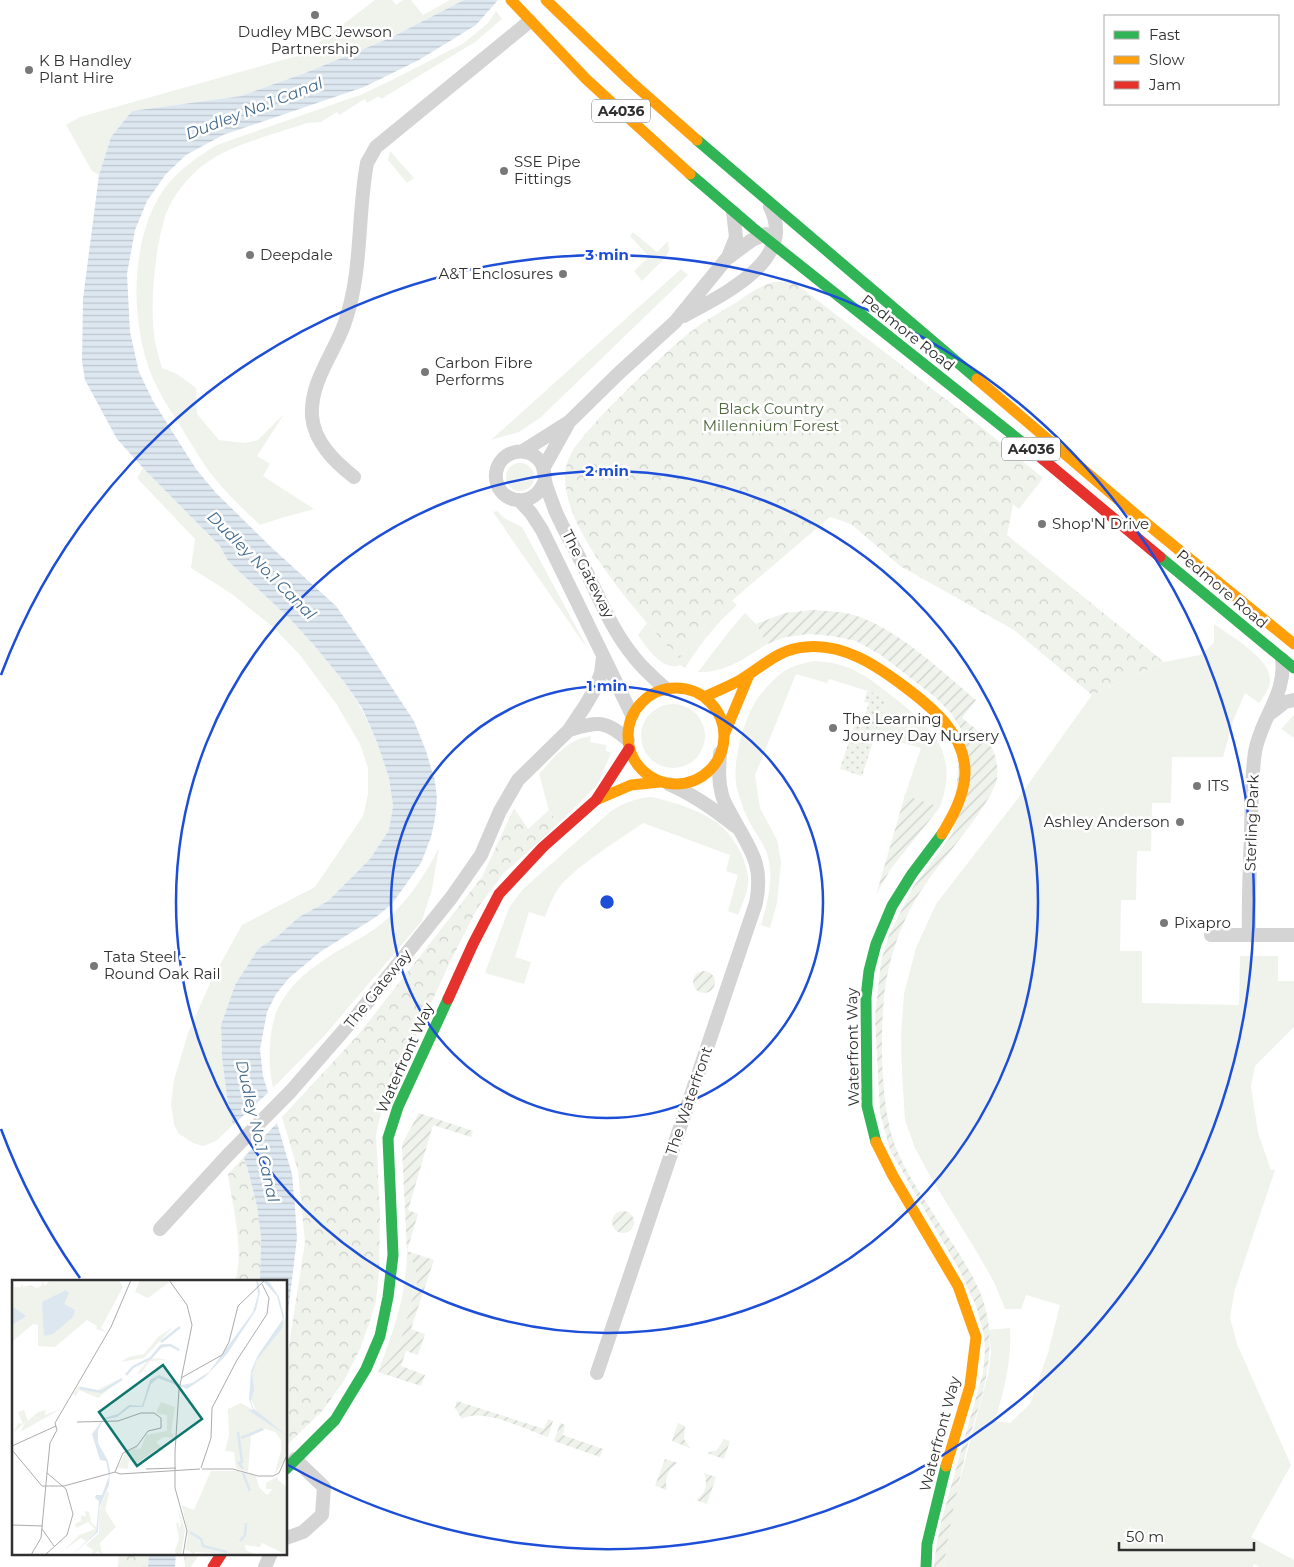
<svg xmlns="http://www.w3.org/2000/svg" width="1294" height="1567" font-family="Montserrat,sans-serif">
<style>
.grass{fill:#eff3ec}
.forest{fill:url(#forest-crowns)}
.park{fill:url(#park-dots)}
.garden{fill:url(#garden-furrows)}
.water{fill:url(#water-rules)}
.pier{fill:#fff}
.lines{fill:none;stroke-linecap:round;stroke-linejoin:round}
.street{stroke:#d4d4d4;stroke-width:14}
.fast{stroke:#30b455;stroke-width:11}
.slow{stroke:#ff9f0a;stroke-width:11}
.jam{stroke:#e5322d;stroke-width:11}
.ring{fill:none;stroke:#1d4ed8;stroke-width:2.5}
.poi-dot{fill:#787878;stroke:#fff;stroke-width:2}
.labels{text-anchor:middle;stroke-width:5;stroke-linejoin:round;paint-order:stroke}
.shield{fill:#fff;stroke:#6e6e6e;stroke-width:1}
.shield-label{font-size:14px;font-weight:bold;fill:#303030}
.poi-label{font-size:15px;fill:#303030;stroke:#fff;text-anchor:start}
.street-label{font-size:15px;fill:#303030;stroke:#fff}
.park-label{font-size:15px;fill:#516941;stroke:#fff}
.water-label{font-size:16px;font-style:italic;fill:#446b8c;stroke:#fff}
.inset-river{fill:none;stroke:#dde7f0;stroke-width:2.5}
.inset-road{fill:none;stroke:#acacac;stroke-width:1}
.view{fill:#0f766e;fill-opacity:0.15;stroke:#0f766e;stroke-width:2.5}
.inset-edge{fill:none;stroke:#303030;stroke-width:2.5}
.centre{fill:#1d4ed8;stroke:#fff;stroke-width:2.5}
.ring-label{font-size:15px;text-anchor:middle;font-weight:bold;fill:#1d4ed8;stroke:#fff;stroke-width:5;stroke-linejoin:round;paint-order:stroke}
</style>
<defs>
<pattern id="forest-crowns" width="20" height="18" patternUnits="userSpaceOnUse" patternTransform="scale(1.25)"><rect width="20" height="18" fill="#eff3ec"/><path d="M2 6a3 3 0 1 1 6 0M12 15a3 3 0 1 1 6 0" fill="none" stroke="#cdd1cb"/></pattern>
<pattern id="park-dots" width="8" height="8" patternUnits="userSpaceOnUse" patternTransform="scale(1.25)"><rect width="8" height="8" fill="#eff3ec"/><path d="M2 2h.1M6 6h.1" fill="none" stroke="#cdd1cb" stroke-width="1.8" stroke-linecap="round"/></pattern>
<pattern id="garden-furrows" width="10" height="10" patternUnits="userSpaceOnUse" patternTransform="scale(1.25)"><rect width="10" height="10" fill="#eff3ec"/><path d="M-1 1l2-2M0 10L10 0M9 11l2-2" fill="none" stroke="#cdd1cb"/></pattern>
<pattern id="water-rules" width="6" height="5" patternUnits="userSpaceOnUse" patternTransform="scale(1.25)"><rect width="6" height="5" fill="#dde7f0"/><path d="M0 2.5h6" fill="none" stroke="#bec6ce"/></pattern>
</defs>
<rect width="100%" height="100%" fill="#fff"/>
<path class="grass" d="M375 0H392L396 5 403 0H411L423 15 450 0H464L390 38 305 73 241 96 132 111 111 137 99 175 92 171 66 125 80 117 304 54Z
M496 11 502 19 475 42 381 99 379 96 367 103 365 99 339 115 337 112 321 122 307 123C275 134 228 145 202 166 187 178 172 197 166 214 155 247 150 300 154 335 155 346 159 357 162 368L177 374 196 388 197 414 219 440 245 443 258 440 284 414 257 456 270 464 263 476 314 509 281 518 260 525C241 507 221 488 206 467 196 452 187 437 178 422 171 411 163 400 158 389 130 335 128 248 160 195 174 173 195 158 217 145L360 95 392 80 464 43 488 23Z
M390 151 414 178 407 183 388 160Z
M633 232 657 252 668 241 669 251 664 259 642 281 634 271 649 257 630 236Z
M681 269 688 275 541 417 519 432 491 440Z
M506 477a14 14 0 1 1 28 0a14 14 0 1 1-28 0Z
M143 468 220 546 228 561 290 619 313 644 345 683 361 708 377 742 389 778 393 806 389 830 370 859 328 901 299 917 279 935 258 949 235 985 221 1025 222 1057 227 1097 233 1125 216 1141 203 1146 193 1143 178 1133 174 1124 171 1104 174 1080 188 1033 212 979 242 925 315 887 363 816 368 794V768L360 744 337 705 300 655 274 628 232 594 191 568 195 539 137 478Z
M497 511 504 518 522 527 589 651 493 512Z
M732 600 737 605C714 626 702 642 685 668L680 665C663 672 646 647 638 635L647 623 679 659 708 621Z
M745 613 756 624 767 644C745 658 725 673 698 672L731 629Z
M1214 624C1230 636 1273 659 1270 682 1269 690 1263 697 1259 703L1245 693 1233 721 1223 757H1172L1171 803H1152L1151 851H1137L1136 900H1121L1120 951H1142V1003L1239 1005 1240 956H1278V981H1294V1027L1255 1066 1251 1086 1258 1133 1271 1170H1275L1235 1289 1230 1318 1237 1344 1291 1465 1251 1537 1294 1560V1567H1260L1254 1564 1253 1567H944L953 1506 988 1374 991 1352 989 1330 1010 1328C1012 1360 1004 1390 995 1421L1010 1423 1030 1404 1048 1353 1060 1305 1026 1295 1021 1309H1005L994 1282 978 1254 930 1176 915 1148 905 1120 902 1073 901 1035 904 994 916 948 936 904 1019 797 1092 695 1164 662 1200 655 1214 643Z
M814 661C850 663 864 674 892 696 932 727 960 753 940 807L905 795 921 748 875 735 887 697 829 679 827 683 796 674 755 775 760 808 777 840 781 862 777 903 770 928 761 925C767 905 773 883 769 861 766 845 756 835 749 821 744 812 741 802 738 792 730 769 742 726 754 704 760 694 770 683 779 675 789 666 801 664 814 661Z
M641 736a32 32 0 1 1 64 0a32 32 0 1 1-64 0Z
M1294 715V738L1281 729Z
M591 736 590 742 606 745V751L611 753 598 784 558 824 549 810 539 774C554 757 568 739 591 736Z
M651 797C671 801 707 812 722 827 735 839 747 860 748 878 749 890 742 904 738 915L728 911 738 875 726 871 730 855 643 823C619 840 574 867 558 889 552 898 549 907 545 917L529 912 515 957 531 962 524 984 485 973 509 908 523 889 611 811C624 803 636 798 651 797Z
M439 848 432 889 422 921 325 1035 273 1088C270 1074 269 1062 270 1047 271 999 298 976 336 952 351 943 368 935 381 924 406 904 424 877 439 848Z
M407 1252 415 1266 417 1283 398 1350 378 1372C394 1329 406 1298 407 1252Z"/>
<path class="forest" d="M773 282H792L799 286 979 425 1043 478 1019 509 1013 504 1007 535 1164 662 1092 695 1014 630 900 566 851 524 830 517 708 621 679 659C643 618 544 514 569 458 573 448 580 441 586 433 607 409 629 387 652 366 668 351 684 336 701 324 713 316 725 309 737 302 748 294 760 286 773 282Z
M514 808 528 829 549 810 558 824 503 874 477 909 451 960 382 1109 376 1134 380 1213 379 1272 376 1301 369 1324 359 1351 344 1381 323 1410 286 1446V1365L305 1242 298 1171 282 1117 358 1035 482 877Z
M244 1157 257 1206 261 1237 260 1281H235C245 1250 232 1206 228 1174Z
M119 1553H149L148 1567H118Z
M184 1553H200L191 1567H185Z"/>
<path class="park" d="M867 691 887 697 862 776 840 769 857 716 864 718 869 703 864 702Z"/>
<path class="garden" d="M812 610C826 611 840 611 854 615 897 628 941 671 976 700L962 718C984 735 1000 748 997 778 994 801 942 860 927 882 903 915 888 957 884 998 880 1040 881 1107 895 1146 905 1172 922 1195 936 1218 956 1250 983 1284 988 1321 995 1366 978 1406 967 1448 957 1488 949 1527 944 1567H934L936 1548 941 1522 983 1373 985 1350 984 1335 976 1306 961 1273 890 1150 880 1113 875 1017 881 961 889 935 913 887 953 833 961 729 951 713 935 697 881 655 856 641 832 636 809 634 786 637 767 644 756 624 785 613Z
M905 795 940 807 890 870 876 895Z
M693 982a11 11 0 1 1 22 0a11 11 0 1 1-22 0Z
M419 1113 473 1131 471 1137 433 1125 408 1210 418 1214 407 1251 434 1260 411 1329 425 1334 418 1355 406 1351 401 1366 425 1375 421 1386 378 1372 398 1350 417 1283 415 1266 407 1252 402 1148 403 1142Z
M612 1222a11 11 0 1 1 22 0a11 11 0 1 1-22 0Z
M457 1401 544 1429 548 1419 553 1421 548 1437C527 1430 482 1407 462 1419L455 1408Z
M560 1423 565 1425 563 1435 603 1449 600 1457 554 1441Z
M678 1423 685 1426 684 1439 690 1448 672 1441Z
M724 1439 730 1441 724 1459 707 1453 717 1450Z
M665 1459 678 1463C668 1469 664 1478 667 1490L655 1486Z
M704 1473 716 1477 707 1504 696 1500C706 1493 708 1484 704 1473Z"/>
<path class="water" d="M464 0H498L476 25 419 60 364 87 223 135 186 155 166 174 147 201 135 230 127 274 130 332 139 372 153 401 196 469 216 493 271 547 336 606 365 647 414 721 426 751 435 781 437 799 435 819 431 837 421 863 392 904 376 917 320 952 289 978 276 994 267 1012 260 1049 263 1076 292 1174 295 1207 297 1238 286 1329V1281H260L261 1237 257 1206 247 1167 232 1121 227 1097 222 1057 221 1025 235 985 258 949 279 935 299 917 328 901 370 859 389 830 393 806 389 778 377 742 362 708 345 683 313 644 290 619 228 561 220 546 143 468 117 439 85 380 82 361 83 299 99 175 111 137 132 111 241 96 305 73 390 38Z
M149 1553H176L175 1567H148Z"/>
<path class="pier" d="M270 1091 279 1121 242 1159 231 1127Z"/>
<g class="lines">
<path class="street" d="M729 257 752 240 766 234
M684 316C721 295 798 261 770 207
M523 451 569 422 619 373 675 322 728 257 736 237 733 212
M544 467 568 424
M354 477C335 462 314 442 312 416 310 382 333 355 344 325 363 273 357 216 367 163L376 147 530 21
M545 480C534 513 493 502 496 473 499 452 525 444 539 460 545 466 544 473 545 481 547 490 552 501 555 510 563 529 575 548 584 567 599 597 612 631 634 657 643 669 655 679 666 689
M519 500 531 513 542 530 632 715
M1271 713 1285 702 1294 700
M569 730C597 722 605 719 628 740
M669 784C694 795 714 809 735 826
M1211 935H1294
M1249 935C1248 901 1250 866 1251 832 1252 806 1251 779 1255 752 1260 719 1287 694 1282 659
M160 1229 227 1156 291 1091 358 1014 451 898 481 855 500 811 518 780 569 730 585 706 595 689 601 673 603 657
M597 1373 756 903C764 863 750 850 732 816 729 810 724 803 722 795 718 781 719 768 720 753
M286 1538 303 1532 322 1515 324 1487 295 1459
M265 1567 271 1553"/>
<path class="fast" d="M697 140 977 379
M690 174 753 228 1033 451
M1160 557 1294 668
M876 1142 867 1106 866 997 869 971 876 944 892 906 912 874 942 834
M286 1469 335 1420 366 1369 380 1336 388 1297 393 1255 388 1138 398 1107 448 999
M926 1567 927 1544 946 1466"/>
<path class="slow" d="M511 0 586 79 690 174
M546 0 629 80 697 140
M977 379 1141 519 1294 644
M628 736a48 48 0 1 1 96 0a48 48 0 1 1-96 0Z
M704 697C717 691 730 686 742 679 763 666 779 649 805 647 843 643 876 665 905 687 933 708 966 735 965 774 964 796 953 816 942 834
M724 735 749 675
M596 800 631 785 660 782
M876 1142 893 1176 958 1286 976 1337 970 1386 946 1466"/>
<path class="jam" d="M1033 451 1160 557
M448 999 473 944 499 894 543 847 596 800 629 749
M213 1567 222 1553"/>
</g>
<g class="ring">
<circle cx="607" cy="902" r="216"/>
<circle cx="607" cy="902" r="431"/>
<path d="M80 1278A647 647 0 0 1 1 1129M1 675A647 647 0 1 1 288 1465"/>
</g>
<g class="poi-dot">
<circle cx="315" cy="15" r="5"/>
<circle cx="29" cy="70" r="5"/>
<circle cx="504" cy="171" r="5"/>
<circle cx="250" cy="255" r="5"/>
<circle cx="563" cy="274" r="5"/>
<circle cx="425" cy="372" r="5"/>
<circle cx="1042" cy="524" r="5"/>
<circle cx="833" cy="728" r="5"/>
<circle cx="1197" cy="786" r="5"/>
<circle cx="1180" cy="822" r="5"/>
<circle cx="1164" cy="923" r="5"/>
<circle cx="94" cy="966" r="5"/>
</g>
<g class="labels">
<g class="shield">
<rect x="592" y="99.5" width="58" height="23" rx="4"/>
<rect x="1002" y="437.5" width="58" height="23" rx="4"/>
</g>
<g class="shield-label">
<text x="621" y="116">A4036</text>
<text x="1031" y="454">A4036</text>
</g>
<g class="poi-label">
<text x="315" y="37" text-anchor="middle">Dudley MBC Jewson<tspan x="315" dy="17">Partnership</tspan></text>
<text x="39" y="66">K B Handley<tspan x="39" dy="17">Plant Hire</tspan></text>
<text x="514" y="167">SSE Pipe<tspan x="514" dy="17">Fittings</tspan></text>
<text x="260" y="260">Deepdale</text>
<text x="553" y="279" text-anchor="end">A&amp;T Enclosures</text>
<text x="435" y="368">Carbon Fibre<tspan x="435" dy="17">Performs</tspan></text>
<text x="1052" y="529">Shop'N Drive</text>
<text x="843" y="724">The Learning<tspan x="843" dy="17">Journey Day Nursery</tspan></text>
<text x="1207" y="791">ITS</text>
<text x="1170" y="827" text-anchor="end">Ashley Anderson</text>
<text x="1174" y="928">Pixapro</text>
<text x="104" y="962">Tata Steel -<tspan x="104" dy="17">Round Oak Rail</tspan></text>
</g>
<g class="street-label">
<text transform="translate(908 333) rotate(38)" y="5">Pedmore Road</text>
<text transform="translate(588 574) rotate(63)" y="5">The Gateway</text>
<text transform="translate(1222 589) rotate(40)" y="5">Pedmore Road</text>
<text transform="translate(1252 823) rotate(-88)" y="5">Sterling Park</text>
<text transform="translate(378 989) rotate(-51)" y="5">The Gateway</text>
<text transform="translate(853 1047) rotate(-91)" y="5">Waterfront Way</text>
<text transform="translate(405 1058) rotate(-66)" y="5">Waterfront Way</text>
<text transform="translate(689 1101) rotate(-71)" y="5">The Waterfront</text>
<text transform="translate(940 1434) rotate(-75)" y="5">Waterfront Way</text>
</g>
<g class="park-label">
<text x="771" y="414">Black Country<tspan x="771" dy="17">Millennium Forest</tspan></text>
</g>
<g class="water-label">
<text transform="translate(254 108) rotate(-21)" y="6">Dudley No.1 Canal</text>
<text transform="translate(262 565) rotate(45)" y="6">Dudley No.1 Canal</text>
<text transform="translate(258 1131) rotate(77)" y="6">Dudley No.1 Canal</text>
</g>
</g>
<g transform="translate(12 1280)">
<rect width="275" height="275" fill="#fff"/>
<path d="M149 64 161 65 169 71 158 66 147 69 139 79 146 78 155 80 138 81 129 93 125 94ZM49 129 8 152 13 143 2 152 6 143 11 144 6 132 12 130 16 141 26 132 34 130 33 135ZM155 151 162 154 161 158 152 157 144 162 153 171 145 169 125 183 126 188 139 186 125 188 117 180 116 189 106 188 113 173 126 166 123 170 129 168 134 155ZM95 211 97 213 93 230 104 247 88 263 90 275 86 271 80 275 81 270 74 265 87 253V229ZM165 226 173 250 169 275H164L163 270 167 259 164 243H167V248L169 244Z" fill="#eff3ec"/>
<path d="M161 47 132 78 109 82 116 77 132 74 146 57ZM112 97 86 118 67 110 64 116 61 114 66 106 85 110ZM149 122 163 127 159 153 155 151V135L144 133ZM73 231 77 232 79 242 84 247V253L74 261 69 258 52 270 67 255 83 249 76 242 64 248 63 244 69 241V235L74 237Z" fill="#eff3ec"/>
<path d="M30 0 33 6 38 0H107L111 7 89 48 94 52 84 49 85 46 75 40 43 67 26 66V45L21 44 0 62 1 3 2 7H9L10 3 11 7 19 5 25 8 30 5ZM128 0H155L156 3 136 18 123 12ZM275 36V167L272 181 262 195 269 171V160L263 152 253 149 239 156 236 192 224 188 222 172 213 171 217 155 216 129 229 123 245 132 239 119 240 94 245 80ZM199 191H227L244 196 247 207 255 215 261 209H254V203L266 196V200L275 207V275L250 263 248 267 233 265 234 270 244 275 183 272 182 274 173 269 176 257 170 225 182 230Z" fill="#eff3ec"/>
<path d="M244 0H246L248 12 244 30 215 74 193 97 175 109 146 98 139 104 131 127H118L105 137 91 140 86 150V163L96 181 98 191 97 205 87 228 86 252 60 275 84 252 87 221 83 218 84 215H90L97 196 94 181 88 180 80 154 92 138 106 134 117 125 130 126 138 100 147 95 170 105 180 103 197 92 241 32 246 15ZM250 0H253L258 3 267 17 272 37 270 48 245 80 240 94 242 109 239 121 241 128 275 156 236 130H241L237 119 239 91 246 75 271 39 265 16ZM54 10 57 13 52 24 63 30 61 37 41 54 32 56 30 22ZM0 26 14 36 0 45Z" fill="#dde7f0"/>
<path class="inset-river" d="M149 62 168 47M114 95 121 87 139 78 149 66 158 65 167 70M68 108 89 112 110 99M226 152 230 182 227 183 231 189M229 158 251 149M231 193 238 211M178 252 189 259 191 266 215 272M228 261 233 255 234 243"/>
<path class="inset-road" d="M157 0 175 25 180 45 167 110 163 172V208L175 251 171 275M169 98 210 75 217 62 226 26 253 0M65 142 106 141 129 133H142L149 138V148L136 151 125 166 111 173 103 192 108 194M0 166 44 146M0 170 30 206H52M189 188 199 158 200 128 225 80 255 34 257 18 250 4M134 189 164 188M190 189H221L246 196H261L267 193 275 175M108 194 188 189M52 206 103 192M0 245 31 246M30 249 42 266M19 275 29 258 35 193M33 275 55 255 61 234 54 209 35 193 38 163 45 150 43 143 99 47 119 0"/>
<path class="view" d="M151 85 190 139 125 186 87 132Z"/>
<rect width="275" height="275" class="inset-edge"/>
</g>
<circle cx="607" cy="902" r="8" class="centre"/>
<g class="ring-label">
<text x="607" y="260">3 min</text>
<text x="607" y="476">2 min</text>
<text x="607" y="691">1 min</text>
</g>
<rect x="1104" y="15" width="175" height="90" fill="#ffffff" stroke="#acacac"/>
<rect x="1114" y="31" width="25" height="8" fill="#30b455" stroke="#acacac"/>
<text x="1149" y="40" font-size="15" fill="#303030">Fast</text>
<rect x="1114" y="56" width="25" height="8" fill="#ff9f0a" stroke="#acacac"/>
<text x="1149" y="65" font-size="15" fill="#303030">Slow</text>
<rect x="1114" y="81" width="25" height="8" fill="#e5322d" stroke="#acacac"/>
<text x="1149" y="90" font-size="15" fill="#303030">Jam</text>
<path d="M1119 1542v8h135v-8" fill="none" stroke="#303030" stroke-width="2.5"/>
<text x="1126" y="1542" font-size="15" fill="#303030" stroke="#ffffff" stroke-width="4" paint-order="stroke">50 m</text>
</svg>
